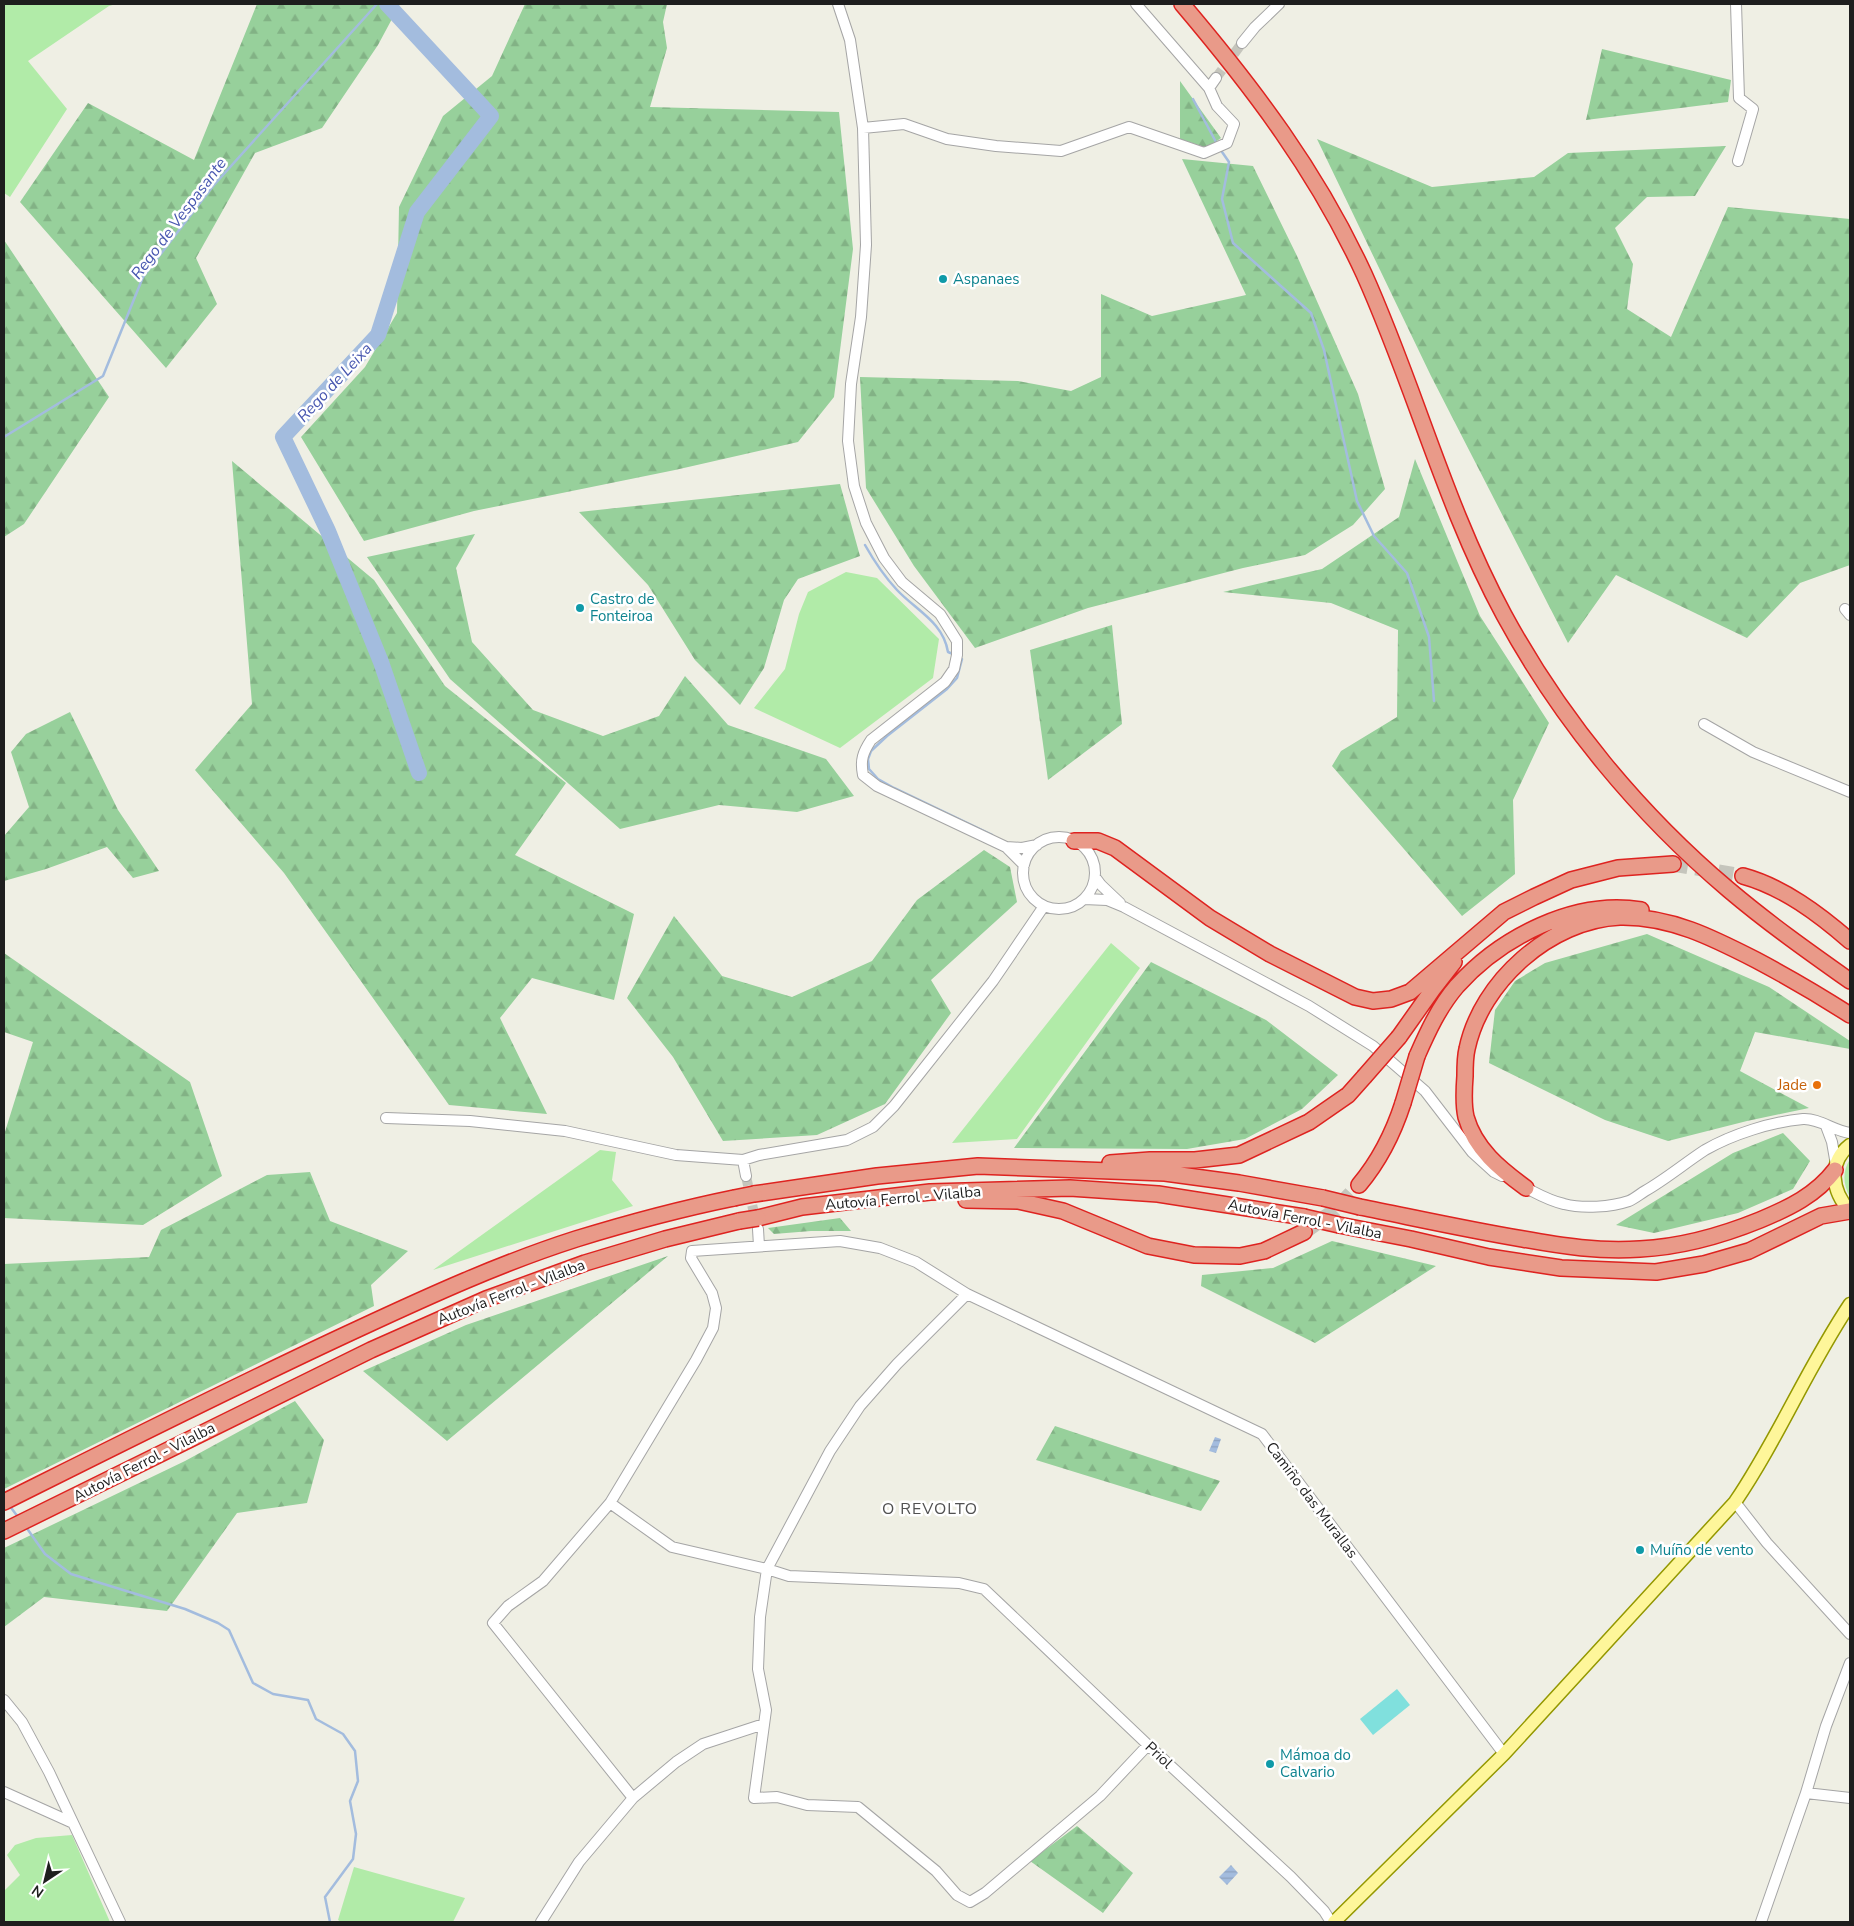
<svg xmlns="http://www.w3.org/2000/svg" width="1854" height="1926" font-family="'Nunito Sans',sans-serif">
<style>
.grass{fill:#b1eba8}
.forest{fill:url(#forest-firs)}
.pitch{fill:#80e0dd}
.water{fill:url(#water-rules)}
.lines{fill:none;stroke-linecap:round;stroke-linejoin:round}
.stream{stroke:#a3bcde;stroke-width:2.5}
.river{stroke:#a3bcde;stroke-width:16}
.minor-tunnel{stroke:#c5c5bc;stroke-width:10;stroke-dasharray:10 5;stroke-linecap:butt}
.highway-tunnel{stroke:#c5c5bc;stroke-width:15;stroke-dasharray:15 8;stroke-linecap:butt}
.minor-casing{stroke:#a5a5a5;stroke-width:12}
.major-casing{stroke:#949800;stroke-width:15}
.highway-casing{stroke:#de2320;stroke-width:18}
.minor{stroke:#fff;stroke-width:10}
.major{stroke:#fef69a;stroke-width:12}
.highway{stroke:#e99a89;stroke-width:15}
.highway-bridge-casing{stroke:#de2320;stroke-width:18;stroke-linecap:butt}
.highway-bridge{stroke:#e99a89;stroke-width:15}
.culture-dot{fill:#0f9aa8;stroke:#fff;stroke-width:2}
.food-dot{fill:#e8710a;stroke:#fff;stroke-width:2}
.labels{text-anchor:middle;stroke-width:5;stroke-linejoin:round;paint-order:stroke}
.culture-label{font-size:15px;fill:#0d838f;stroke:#fff;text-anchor:start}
.food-label{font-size:15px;fill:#c56008;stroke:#fff;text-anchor:end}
.street-label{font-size:15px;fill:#1e1e1e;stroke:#fff}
.water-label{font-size:16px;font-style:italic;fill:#4857b0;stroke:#fff}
.neighbourhood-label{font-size:16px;letter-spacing:1px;fill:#515151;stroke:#fff}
</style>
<defs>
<pattern id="forest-firs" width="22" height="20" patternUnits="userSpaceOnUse" patternTransform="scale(1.25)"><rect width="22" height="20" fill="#97d09b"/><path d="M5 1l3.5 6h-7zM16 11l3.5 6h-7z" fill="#82b285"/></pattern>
<pattern id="water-rules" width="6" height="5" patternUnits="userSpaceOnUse" patternTransform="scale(1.25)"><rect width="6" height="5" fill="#a3bcde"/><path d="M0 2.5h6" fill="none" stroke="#8ca1be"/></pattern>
</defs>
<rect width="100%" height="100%" fill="#efefe4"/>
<path class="grass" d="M4 4H116L109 6 28 61 67 109 10 197 4 193Z
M846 572 877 578 939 639 933 678 840 748 754 708 785 669 799 614 808 592Z
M1111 943 1140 968 1017 1139 952 1143Z
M600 1150 616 1152 612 1180 633 1206 433 1270Z
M1850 1159V1197C1843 1184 1842 1172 1850 1159Z
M72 1835 110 1922H5L4 1891 20 1875 7 1855 15 1845 36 1838Z
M354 1867 465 1898 453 1922H341L338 1920Z"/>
<path class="forest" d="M257 4H400L378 45 322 128 255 153 196 258 217 304 166 368 20 202 88 103 194 160Z
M525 4H667L663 22 667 48 650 107 839 112 853 249 834 397 798 442 675 470 474 511 364 541 301 437 365 367 397 313 399 207 443 116 492 76Z
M1602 49 1731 80 1728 102 1586 120Z
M1180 81 1221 138 1207 148 1180 139Z
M1317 139 1432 187 1534 177 1568 153 1726 146 1695 196 1647 197 1615 228 1633 264 1627 309 1671 337 1728 207 1850 219V565L1800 583 1747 638 1616 575 1568 643 1431 376Z
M1182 159 1253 166 1297 256 1358 394 1385 489 1353 525 1305 555 1243 568 1088 608 975 648 914 566 866 488 860 377 1018 381 1071 391 1101 377V294L1152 316 1246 295Z
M4 240 109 397 24 524 4 537Z
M1415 459 1480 616 1549 723 1513 800 1515 874 1462 916 1332 766 1341 751 1397 717 1398 630 1331 603 1223 592 1322 569 1399 517Z
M232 461 374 580 445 686 566 783 515 855 634 914 614 1000 532 978 500 1018 547 1114 449 1105 284 873 195 770 252 704Z
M840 484 860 556 798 579 784 600 764 668 740 705 695 660 648 585 579 512Z
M475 534 456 568 472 642 533 710 603 736 659 716 685 676 728 725 826 759 854 796 797 812 719 805 620 829 450 679 367 557Z
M1112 625 1122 724 1048 780 1030 650Z
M70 712 118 810 159 871 133 878 107 847 46 869 4 881V836L29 807 11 752 26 734Z
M984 850 1010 867 1017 902 931 980 951 1013 885 1104 817 1135 723 1141 673 1057 627 998 674 916 722 976 792 997 872 961 917 900Z
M1647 934 1769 987 1850 1041V1049L1755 1032 1740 1071 1809 1108 1747 1121 1668 1141 1605 1120 1489 1063 1495 1010 1515 981 1545 963Z
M4 953 190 1082 222 1176 143 1225 4 1218V1135L33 1042 4 1032Z
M1151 962 1266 1020 1338 1075 1302 1109 1245 1139 1187 1149 1014 1148Z
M1783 1133 1810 1161 1793 1189 1738 1213 1654 1233 1616 1225 1733 1153Z
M310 1172 330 1221 408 1251 371 1285 374 1306 4 1489V1264L149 1257 161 1230 267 1175Z
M840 1218 851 1231H811L774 1234 768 1228Z
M1332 1241 1436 1266 1315 1343 1201 1286 1202 1275 1273 1268Z
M668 1256 447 1441 363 1371 466 1325Z
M295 1401 324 1440 307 1503 237 1513 167 1611 44 1597 4 1627V1548L185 1461Z
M1055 1426 1220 1481 1201 1511 1036 1460Z
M1077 1826 1133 1873 1103 1913 1030 1861Z"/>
<path class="pitch" d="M1397 1689 1410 1705 1373 1735 1360 1719Z"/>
<path class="water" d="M1215 1437 1221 1439 1216 1453 1209 1451Z
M1231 1865 1238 1873 1227 1885 1219 1877Z"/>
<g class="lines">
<path class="stream" d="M1193 99 1217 144
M1220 149 1229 162 1222 199 1233 243 1311 313 1324 350 1357 501 1374 536 1407 573 1429 637 1434 701
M4 437 103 376 143 277 213 186 377 4
M865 545C874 561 884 576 897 590 917 611 943 622 948 652L953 654
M960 658 962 659 957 678 947 689 887 736 871 751 868 759 869 769 878 779 894 788 992 835
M9 1505 18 1517
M26 1527 45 1554 71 1574 185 1609 218 1623 229 1630 253 1683 273 1694 308 1700 316 1719 343 1734 355 1751 358 1781 350 1801 356 1834 353 1859 325 1897 330 1922"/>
<path class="river" d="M387 4 491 116 417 212 378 335 283 437 328 531 381 662 419 773"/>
<path class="minor-tunnel" d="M1216 78 1242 43
M746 1176 756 1223"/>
<path class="highway-tunnel" d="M1673 864 1743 876
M1304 1232 1334 1211 1359 1185"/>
<defs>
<path id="minor" d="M838 4 850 40 863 128 866 245 861 317 851 384 848 441 854 486 866 523 884 558 902 582 940 614 957 641V655L954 669 945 682 871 740C863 752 860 760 863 775L877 786 1006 847 1024 865
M1136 4 1209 88 1216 78
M1736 4 1739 98 1753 109 1738 161
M1242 43 1255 27 1279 4
M863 128 904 124 947 139 996 146 1061 151 1129 127 1204 153 1227 143 1234 124 1217 106 1209 88
M1845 609 1850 615
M1704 724 1753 752 1850 792
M1023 873a36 36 0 1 1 72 0a36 36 0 1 1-72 0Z
M1006 847 1022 848 1037 845
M1095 877 1101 885 1120 903
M1084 899 1107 900 1124 907 1309 1006 1373 1046 1425 1091 1472 1152 1494 1172 1502 1176
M386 1118 470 1121 565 1131 676 1155 743 1160 759 1155 847 1140 873 1127 894 1106 993 981 1044 906
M1826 1126 1832 1142 1836 1165
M743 1160 746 1176
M1522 1186C1536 1193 1549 1201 1564 1204 1583 1209 1611 1207 1629 1201 1634 1199 1640 1194 1645 1191 1666 1179 1685 1163 1705 1150 1733 1134 1771 1122 1803 1119 1819 1118 1834 1131 1850 1133
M758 1229 759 1246
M967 1294 897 1364 860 1406 830 1451 767 1569 760 1617 758 1669 766 1710 754 1798 777 1797 807 1805 858 1807 936 1871 957 1895 970 1902 985 1893 1100 1796 1148 1745
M1735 1502 1767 1543 1850 1634
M610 1503 672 1547 767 1569 789 1576 959 1583 984 1589 1148 1745 1291 1877 1324 1911 1331 1922
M4 1700 22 1722 49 1772 120 1922
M4 1792 73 1823
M1806 1793 1850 1798
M633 1798 493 1623 508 1606 543 1581 610 1503 696 1360 713 1328 716 1308 712 1293 691 1258 692 1251 840 1241 880 1248 916 1262 967 1294 1262 1434 1504 1754
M541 1922 579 1862 633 1798 676 1762 703 1744 764 1724
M1761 1922 1806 1793 1826 1726 1850 1663"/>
<path id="major" d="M1850 1145C1827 1163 1832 1192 1850 1211
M1334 1922 1504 1754 1735 1502C1778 1439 1807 1368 1850 1304"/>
<path id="highway" d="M1182 4C1254 89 1317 172 1364 274 1415 387 1445 506 1504 615 1561 720 1639 814 1729 890 1768 923 1809 952 1850 981
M1074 841H1098L1115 848 1210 918 1270 954 1355 997 1373 1001 1391 999 1410 992 1504 912 1534 897 1571 880 1618 868 1673 864
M1743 876C1783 887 1819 914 1850 941
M1399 1037 1433 989 1454 962
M1417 1056C1428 1031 1439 1007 1457 986 1501 937 1575 899 1641 910
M1110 1163 1150 1160H1195L1239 1155 1309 1122 1348 1095 1364 1077
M1359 1185C1380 1160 1393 1134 1403 1103
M1526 1188C1500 1169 1475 1149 1466 1117 1463 1104 1464 1089 1465 1076 1465 1067 1465 1057 1467 1049 1481 982 1550 920 1620 917 1670 916 1713 938 1756 960 1788 977 1819 995 1850 1015
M754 1194 877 1176 978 1166 1165 1173 1239 1183 1323 1198
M966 1200 1018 1201 1063 1211 1148 1246 1194 1255 1240 1256 1264 1251 1304 1232
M1360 1207C1415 1218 1469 1230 1523 1239 1562 1246 1600 1252 1640 1249 1681 1247 1723 1235 1760 1220 1789 1208 1816 1195 1835 1170
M758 1218 802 1207 930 1192 1070 1188 1158 1194 1304 1217
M1339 1225 1411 1239 1489 1257 1561 1268 1656 1272 1704 1264 1749 1251 1821 1216 1850 1211
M4 1502C122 1443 239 1384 358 1329 429 1296 501 1263 576 1239 628 1223 680 1209 734 1198
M4 1531 371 1350 486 1299 585 1263 665 1239 739 1221"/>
</defs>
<use href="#minor" class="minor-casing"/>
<use href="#major" class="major-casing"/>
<use href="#highway" class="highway-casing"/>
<use href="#minor" class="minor"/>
<use href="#major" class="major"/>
<use href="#highway" class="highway"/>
<defs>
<path id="highway-bridge" d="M1364 1077 1399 1037
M1403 1103 1417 1056
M734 1198 754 1194
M1323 1198 1360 1207
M1304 1217 1339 1225
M739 1221 758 1218"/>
</defs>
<use href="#highway-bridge" class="highway-bridge-casing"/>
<use href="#highway-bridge" class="highway-bridge"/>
</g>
<g class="culture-dot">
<circle cx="943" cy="279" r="5"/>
<circle cx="580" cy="608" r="5"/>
<circle cx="1640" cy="1550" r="5"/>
<circle cx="1270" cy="1764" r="5"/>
</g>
<circle class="food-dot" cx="1817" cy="1085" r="5"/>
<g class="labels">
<g class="culture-label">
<text x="953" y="284">Aspanaes</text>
<text x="590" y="604">Castro de<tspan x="590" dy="17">Fonteiroa</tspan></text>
<text x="1650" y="1555">Muíño de vento</text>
<text x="1280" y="1760">Mámoa do<tspan x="1280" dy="17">Calvario</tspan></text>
</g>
<g class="food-label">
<text x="1807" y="1090">Jade</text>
</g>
<g class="street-label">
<text transform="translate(903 1198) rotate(-5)" y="5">Autovía Ferrol - Vilalba</text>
<text transform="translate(1305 1219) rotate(11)" y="5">Autovía Ferrol - Vilalba</text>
<text transform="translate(511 1292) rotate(-21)" y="5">Autovía Ferrol - Vilalba</text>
<text transform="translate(144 1462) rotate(-27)" y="5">Autovía Ferrol - Vilalba</text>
<text transform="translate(1312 1500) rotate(53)" y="5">Camiño das Murallas</text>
<text transform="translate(1159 1755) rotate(43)" y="5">Priol</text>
</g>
<g class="water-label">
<text transform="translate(178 218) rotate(-53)" y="6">Rego de Vespasante</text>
<text transform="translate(334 382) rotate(-47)" y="6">Rego de Leixa</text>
</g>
<g class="neighbourhood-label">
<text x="930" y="1514">O REVOLTO</text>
</g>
</g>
<rect width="1854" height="1926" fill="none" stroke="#1e1e1e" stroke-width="10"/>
<g transform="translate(45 1881) rotate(215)" stroke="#ffffff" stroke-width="4" paint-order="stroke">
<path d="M0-4L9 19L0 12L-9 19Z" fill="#1e1e1e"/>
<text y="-8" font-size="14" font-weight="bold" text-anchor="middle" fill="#1e1e1e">N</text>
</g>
</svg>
